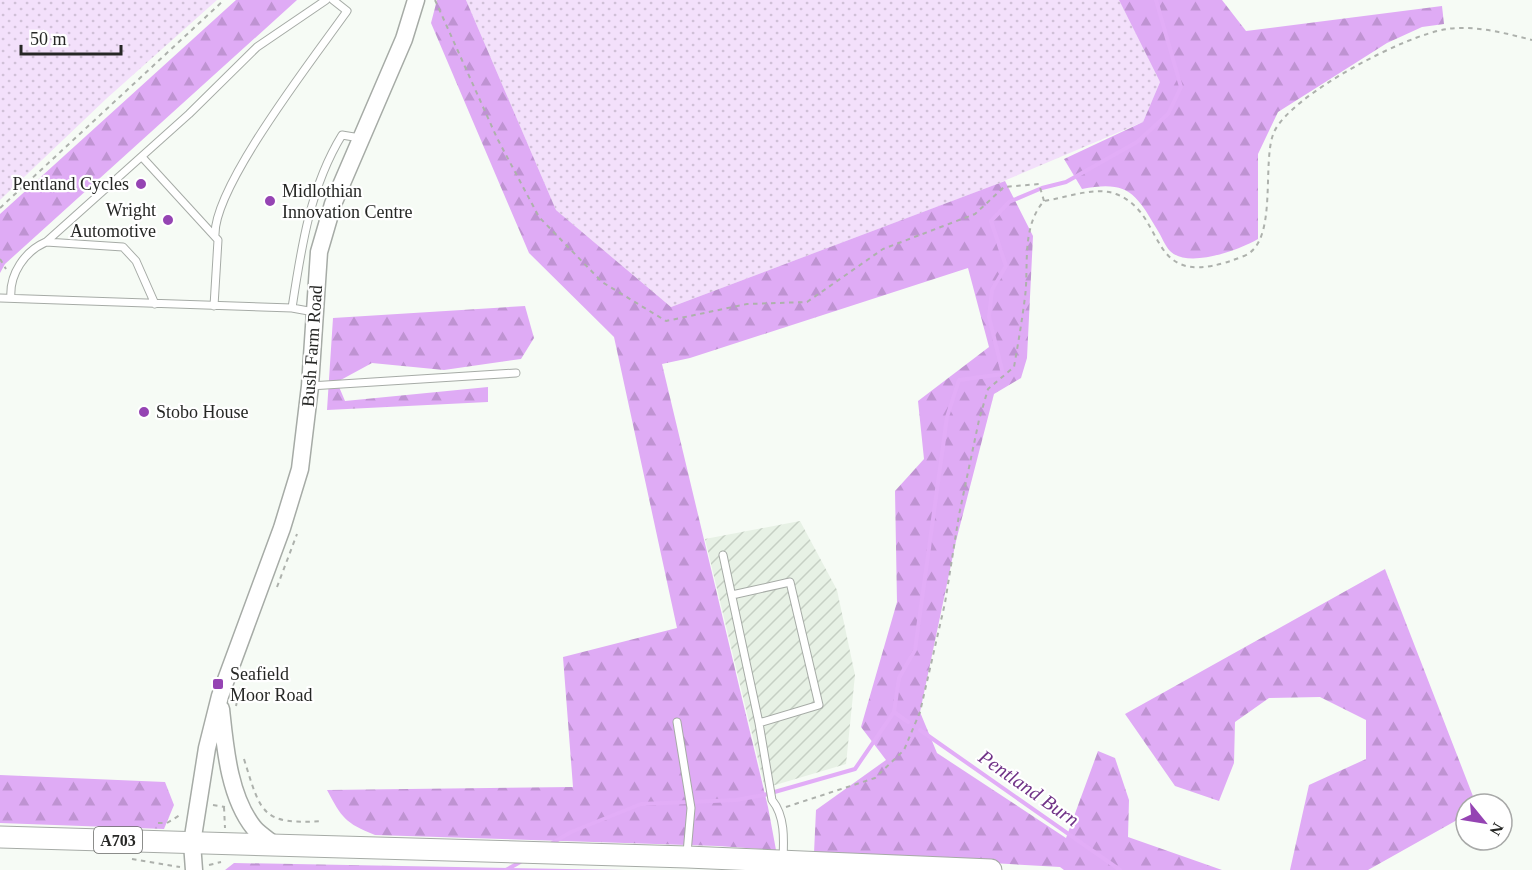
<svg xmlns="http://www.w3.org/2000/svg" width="1532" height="870" font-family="'Times New Roman',serif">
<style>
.industrial{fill:url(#industrial-furrows)}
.green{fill:url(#green-dots)}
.forest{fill:url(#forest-firs)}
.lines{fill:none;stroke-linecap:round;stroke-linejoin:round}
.stream{stroke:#e2adf7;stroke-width:4}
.service-casing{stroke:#a6aba6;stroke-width:9}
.tertiary-casing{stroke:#a6aba6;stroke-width:19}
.primary-casing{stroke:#a6aba6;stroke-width:23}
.path{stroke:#adb1ac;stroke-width:2;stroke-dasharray:4.5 4.5;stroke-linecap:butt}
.service{stroke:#fff;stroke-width:7}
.tertiary{stroke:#fff;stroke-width:16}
.primary{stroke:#fff;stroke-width:21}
.poi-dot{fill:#9544b3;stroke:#fff;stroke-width:2}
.labels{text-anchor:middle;stroke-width:4.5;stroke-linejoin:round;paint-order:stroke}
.shield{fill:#fff;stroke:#676866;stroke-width:1.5}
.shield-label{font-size:16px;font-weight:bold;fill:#262725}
.poi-label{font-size:18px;fill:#262725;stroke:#fff;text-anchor:start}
.street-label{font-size:18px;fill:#262725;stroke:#fff}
.water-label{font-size:20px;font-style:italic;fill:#703287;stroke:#fff}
</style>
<defs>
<pattern id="industrial-furrows" width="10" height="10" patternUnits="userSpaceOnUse" patternTransform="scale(1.5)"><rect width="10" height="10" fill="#e7f1e5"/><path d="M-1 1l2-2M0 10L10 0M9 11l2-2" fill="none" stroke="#c6cfc4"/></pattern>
<pattern id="green-dots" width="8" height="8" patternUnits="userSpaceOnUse" patternTransform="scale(1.5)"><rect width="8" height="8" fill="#f3e0fb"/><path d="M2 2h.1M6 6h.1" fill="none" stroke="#d0c0d7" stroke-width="1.8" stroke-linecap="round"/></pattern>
<pattern id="forest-firs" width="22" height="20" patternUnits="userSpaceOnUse" patternTransform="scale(1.5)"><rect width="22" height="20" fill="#dfabf5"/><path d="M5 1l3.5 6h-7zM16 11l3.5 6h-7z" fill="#bf93d2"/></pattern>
</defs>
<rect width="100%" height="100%" fill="#f6fbf5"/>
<path class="industrial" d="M800 521 837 590 855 675 846 764 765 788 705 539Z"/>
<path class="green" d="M0 0H217L106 99 0 200Z
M466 0H1119L1160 82 1143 122 992 186 671 307 556 210Z"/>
<path class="forest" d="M236 0H297L5 264 0 273V214Z
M437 0H466L556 210 671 307 1005 181 1033 236 1027 358 1021 378 994 394 956 541 920 712 937 753 1066 838 1098 751 1115 758 1129 800 1128 837 1222 870H1064L1060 867 814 853 816 810 886 760 861 727 897 602 895 491 924 459 918 401 989 347 968 268 690 358 662 364 768 807 776 850 718 846 375 835C345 823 342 818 327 790L573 787 563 657 677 628 614 337 529 253 431 23Z
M1119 0H1222L1246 31 1442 6 1444 24 1422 27 1387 43 1278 112 1258 154V239C1239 250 1188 269 1170 251 1165 246 1162 237 1158 231 1136 194 1129 180 1082 189L1064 159 1143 122 1160 82Z
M525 306 534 338 521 359 444 370 372 363 337 382 345 401 488 387V402L327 410 333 318Z
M1385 569 1476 804H1466V815L1368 870H1290L1309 785 1366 759V720L1320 697 1269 698 1235 722 1234 763 1219 801 1175 786 1125 714Z
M0 775 165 782 174 805 164 829 0 823Z
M234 863 626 870H225Z"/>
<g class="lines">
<path class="stream" d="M894 712 908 722
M920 730 1120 870
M549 845 571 832 641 804 736 800 764 795 855 769 894 712 899 678 915 650 947 417 959 380 1003 374 989 317 992 290 1006 266 991 221 1009 202 1042 188 1066 182 1137 142 1168 114 1181 87 1156 0
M506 870 522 861"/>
<defs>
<path id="service" d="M142 157 218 240 214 306
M215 234C215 184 316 55 347 11L333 0
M46 242 123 247 136 261 155 304
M0 298 292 308 314 312
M11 298C9 274 25 251 46 242L189 114 257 47 326 0
M292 308C301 249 310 187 342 135L360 138
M310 386 516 373
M723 555 759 723 772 800C785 816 784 839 783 859
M732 595 790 582 819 705 759 723
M677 722 691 808 687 853"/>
<path id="tertiary" d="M221 709C225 747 229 797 254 828 260 835 269 840 276 846
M194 870 192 843 207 748 220 696 282 528 300 469 310 386 319 252 333 204 404 39 416 0"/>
<path id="primary" d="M0 837 687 857 991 870"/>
</defs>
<use href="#service" class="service-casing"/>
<use href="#tertiary" class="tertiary-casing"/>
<use href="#primary" class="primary-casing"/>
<path class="path" d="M435 0 497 138 539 217 602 282 666 321 747 304 807 302 883 249 975 214 1004 187 1039 184 1044 201
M0 208 224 0
M0 259 6 269
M277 587 297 534
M236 706 240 688
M244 759C261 814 262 825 323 821
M213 805 225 807
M224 807 225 828
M786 807 875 778 904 750 920 712 945 603 959 515 979 420 988 389 1014 367C1018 344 1022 321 1025 297 1029 266 1021 227 1044 201 1064 198 1096 186 1116 194 1171 215 1142 297 1244 256 1279 242 1261 162 1274 132 1292 94 1405 35 1447 29 1474 25 1505 33 1532 40
M158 823H167L180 815
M132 859 180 867
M209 865 221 862"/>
<use href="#service" class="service"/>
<use href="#tertiary" class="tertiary"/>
<use href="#primary" class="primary"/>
</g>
<g class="poi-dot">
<circle cx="141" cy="184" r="6"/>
<circle cx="270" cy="201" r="6"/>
<circle cx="168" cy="220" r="6"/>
<circle cx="144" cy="412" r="6"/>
<rect x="212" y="678" width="12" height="12" rx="3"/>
</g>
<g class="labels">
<rect class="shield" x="94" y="827" width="48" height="26" rx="4.5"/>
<g class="shield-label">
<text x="118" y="846">A703</text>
</g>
<g class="poi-label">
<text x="129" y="190" text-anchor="end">Pentland Cycles</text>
<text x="282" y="197">Midlothian<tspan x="282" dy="21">Innovation Centre</tspan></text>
<text x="156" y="216" text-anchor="end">Wright<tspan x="156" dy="21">Automotive</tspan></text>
<text x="156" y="418">Stobo House</text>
<text x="230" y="680">Seafield<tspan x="230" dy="21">Moor Road</tspan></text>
</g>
<g class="street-label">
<text transform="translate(312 346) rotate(-86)" y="6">Bush Farm Road</text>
</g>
<g class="water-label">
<text transform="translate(1029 788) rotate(35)" y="7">Pentland Burn</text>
</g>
</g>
<g transform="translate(1484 822) rotate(120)"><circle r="28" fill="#ffffff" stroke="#a8a9a8" stroke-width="1.5"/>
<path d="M0-4.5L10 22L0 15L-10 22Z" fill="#9544b3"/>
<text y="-9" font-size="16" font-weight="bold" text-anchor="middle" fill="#262725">N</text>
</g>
<path d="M21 45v9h100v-9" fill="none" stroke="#262725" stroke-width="3"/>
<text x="30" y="45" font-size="18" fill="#262725" stroke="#ffffff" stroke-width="4.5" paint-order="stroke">50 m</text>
</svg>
